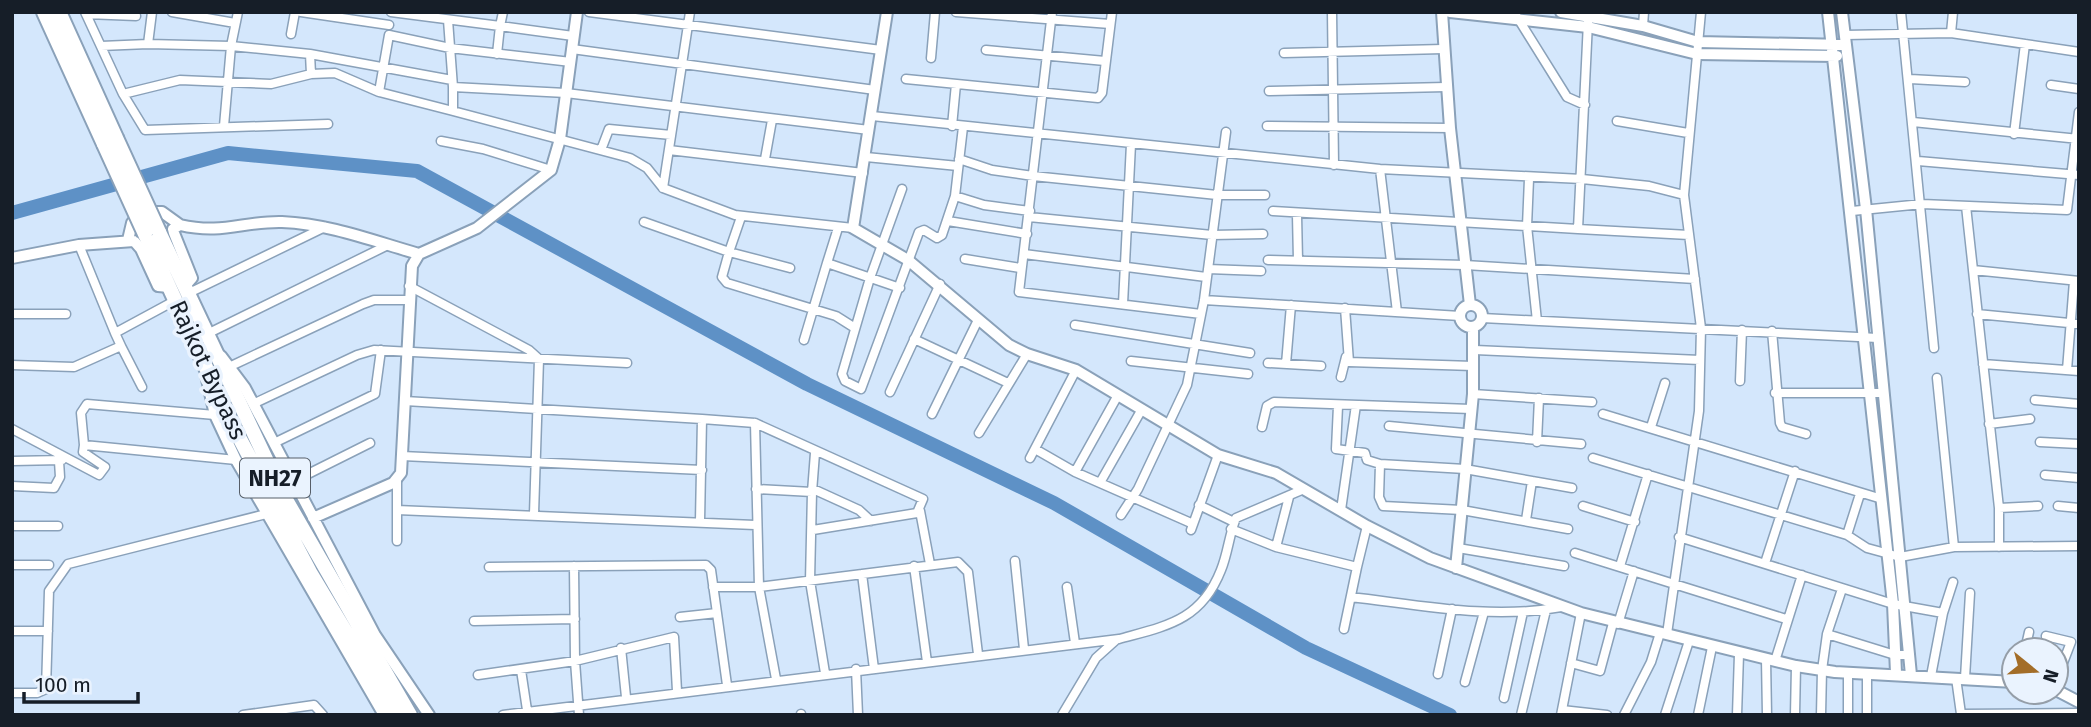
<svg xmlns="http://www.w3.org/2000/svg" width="2091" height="727" font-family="'Fira Sans',sans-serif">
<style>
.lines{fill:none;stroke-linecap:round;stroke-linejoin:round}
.river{stroke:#5e91c6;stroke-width:14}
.street-casing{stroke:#8aa1b9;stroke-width:11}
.secondary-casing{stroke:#8aa1b9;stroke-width:14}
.highway-casing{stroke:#8aa1b9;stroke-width:18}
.street{stroke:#fff;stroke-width:8}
.secondary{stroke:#fff;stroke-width:10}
.highway{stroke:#fff;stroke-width:14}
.highway-bridge-casing{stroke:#8aa1b9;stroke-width:18;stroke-linecap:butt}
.highway-bridge{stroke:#fff;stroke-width:14}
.labels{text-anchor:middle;stroke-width:7;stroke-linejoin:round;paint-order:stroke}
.shield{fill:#eaf3fe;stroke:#565e68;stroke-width:2}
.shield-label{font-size:23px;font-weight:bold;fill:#161e28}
.street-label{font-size:24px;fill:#161e28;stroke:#eaf3fe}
</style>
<rect width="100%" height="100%" fill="#d4e7fc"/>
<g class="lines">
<path class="river" d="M12 213 228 153 417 171 807 384 1054 503 1306 648 1450 715"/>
<defs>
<path id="street" d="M85 12 123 94 180 80 271 84 311 74 335 73 379 92 389 35 450 48 571 62
M152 12 148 44 231 46 310 54 452 80
M172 12 235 23
M301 12 389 25
M391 12 500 26 503 12
M589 12 881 50
M956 12 1110 24
M1052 12 1019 292 1201 314
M1332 12 1334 165
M1514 12 1567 97 1585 105
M1901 12 1934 348
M86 14 136 16
M448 20 453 87 566 93 869 130
M1643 26 1644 12
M1951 33 2079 52
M291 34 295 12
M1845 35 1951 33 1953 12
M101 46 148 44
M572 49 875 90
M986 50 1105 61
M1284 53 1443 49
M310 54 311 74
M497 54 500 26 573 36
M931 58 935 12
M906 79 1098 98 1102 93 1112 12
M1910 79 1965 82
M2051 85 2079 89
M453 87V111L630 158 647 168 663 188 735 215 853 228
M1269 91 1446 87
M379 92 453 111
M123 94 145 130 328 124
M872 116 1380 169 1582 179 1649 186 1684 195
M1617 121 1688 133
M1913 122 2079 139
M224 126 231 46 238 12
M952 126 956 84
M1267 126 1450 128
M2014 134 2025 44
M441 141 483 149 551 170
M601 150 609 129 671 135
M669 150 863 173
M866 157 958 166
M765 159 772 120
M959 159 992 170 1033 176 1217 195H1265
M1918 161 2079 175
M1380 169 1397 312
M1529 179 1527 226 1537 321
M663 188 690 12
M902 189 870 278 842 374 845 381 861 389 919 232 924 230 937 238 942 235 955 196 963 127
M955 196 984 205 1030 211
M1966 206 1999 508V547
M1273 211 1578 229 1588 22
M1852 211 1922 204 2067 210 2079 112
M1297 215 1298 260
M1029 217 1212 235 1263 234
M948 221 1027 234
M644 222 729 252 741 217
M838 228 827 263 900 288
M1578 229 1689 235
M79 245 115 333 176 300
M1024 254 1206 277
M965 259 1020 268
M1268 260 1465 265 1695 279
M790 268 729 252 722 277 727 283 836 316 855 328
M1208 269 1261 271
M1973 270 2079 281
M409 286 529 350 539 359 534 514
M189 293 325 227
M1204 300 1460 316
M1123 304 1131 144
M1345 308 1349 362 1473 366
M12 314H66
M1977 314 2079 324
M1482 318 1878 338
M1075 325 1250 353
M1772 331 1780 423 1782 427 1806 434
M207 334 388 245
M914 339 1008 383
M804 340 827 263
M121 346 142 387
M1475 350 1700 360
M1131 361 1248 374
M1268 363 1321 366
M1286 364 1291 305
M1983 364 2079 371
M12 365 74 367 121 346 115 333
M231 366 363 304 374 300H409
M2067 370 2074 281
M1341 377 1346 357
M1937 378 1954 547
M1740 381 1742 330
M890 392 940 284
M1775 393H1883
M1473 394 1592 402
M2035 400 2079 404
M405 401 702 419 700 521
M253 404 357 355 374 350 627 363
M1338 406 1336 449 1365 453 1367 460 1380 464 1465 469 1572 488
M932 414 978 320
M1603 414 1882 499
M702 419 755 423 759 587 776 679
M755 423 923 499 917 513 813 530
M1989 424 2030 419
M1389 426 1581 444
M1262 427 1267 406 1274 402 1471 409
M1651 427 1665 383
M12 429 99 475 105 467 83 452 84 445 236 460
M979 433 1027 354
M1537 442 1539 398
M2040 442 2079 444
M274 443 375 394 381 350
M84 445 81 413 87 404 215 415
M1035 449 1075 472 1191 523
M402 456 702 470
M1030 458 1076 370
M1593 458 1847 535 1867 548 1900 557 1954 547 2079 546
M12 461 62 460
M1380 464 1379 497 1383 506 1462 510 1568 529
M1075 472 1118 395
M2045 475 2079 478
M294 481 370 443
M1101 481 1142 409
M12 486 54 488 60 477 59 461
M756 489 812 492 810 581 825 673
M813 489 859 510 871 521
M812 492 815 453
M1199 505 1234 522
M1583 506 1635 522
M2058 506 2079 508
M1999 508 2038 506
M397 510 755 525
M1341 510 1356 405
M920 511 930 564
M1121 515 1138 489 1187 385 1204 300 1226 132
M1526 520 1532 481
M12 526H58
M1231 529 1276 547 1357 567 1367 526
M1191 530 1218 455
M1847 535 1860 494
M1679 537 1893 604 1943 613 1931 676
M397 541V479
M1276 547 1289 497
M1458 548 1564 566
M1575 553 1786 619
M1015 561 1024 649
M1765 563 1795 471
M12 565H49
M574 566 575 661 579 715
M914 566 927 662
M1620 566 1648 474
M489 567 706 565 711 570 727 685
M862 574 874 669
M713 587H759L958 562 968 572 978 654
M1067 587 1075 643
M1842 589 1827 634 1895 655H1909
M1351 597C1420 605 1492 620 1561 607
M1943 613 1953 582
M680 617 717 613
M474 621 575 619
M1618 624 1634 571
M1344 629 1357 567
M12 631H48
M1667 634 1699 411 1701 328 1684 195 1701 12
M2046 636 2071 642 2056 681
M621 648 626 697
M2025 650 2029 632
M1766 659 1767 715
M1775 661 1802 575
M1571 663 1600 671 1613 623
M856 669 858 715
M521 670 527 710
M1848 672V715
M1438 674 1452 609
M478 675 575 661 674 637 677 691
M1956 678 1961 714 2079 713
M1965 678 1970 593
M1465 682 1484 612
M12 693H37L46 689 49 591 68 564 266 514
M1504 698 1523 612
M1562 710 1607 715
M801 714V715
M243 715 314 705 323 715
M503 715 1119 639C1166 626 1201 621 1221 570 1228 553 1229 535 1236 518L1304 489
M1062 715 1096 658 1116 640
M1521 715 1546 610
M1561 715 1581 613
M1624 715 1651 662 1660 633
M1665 715 1689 641
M1698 715 1712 647
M1737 715 1739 654
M1795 715 1796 666
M1821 715 1822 670 1827 634
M1867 715V673"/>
<path id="secondary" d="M887 12 853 228 908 260 1009 345 1027 354 1076 370 1218 455 1276 473 1367 526 1430 558 1581 613 1796 666 1835 672 2014 682
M1442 12 1450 128 1470 305
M1450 12 1588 27 1697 54 1837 56
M1561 12 1643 26 1698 42 1846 45
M1828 12 1893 604 1896 673
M1842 12 1866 209 1911 675
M128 240 132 223 141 212H162L180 225
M12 258 79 245 134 241 141 249 158 286 169 287
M185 286 192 278 174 233 173 229 180 225C223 235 243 221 282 222 330 224 373 241 419 254
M1460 316a11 11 0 1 1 22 0a11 11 0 1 1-22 0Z
M221 356 245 388 375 635 429 715
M206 375 215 415 236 460 384 715
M313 518 393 483 401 473 412 266 419 254 477 228 551 170 560 139 577 12
M1456 568 1473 394V327
M2056 690 2079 702"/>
<path id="highway" d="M44 12 104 144
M59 12 116 138
M159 232 281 491 410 715
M145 234 230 420 310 572 396 715"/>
</defs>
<use href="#street" class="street-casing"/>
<use href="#secondary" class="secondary-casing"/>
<use href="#highway" class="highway-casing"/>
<use href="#street" class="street"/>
<use href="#secondary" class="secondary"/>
<use href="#highway" class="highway"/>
<defs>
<path id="highway-bridge" d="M116 138 159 232
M104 144 145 234"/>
</defs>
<use href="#highway-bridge" class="highway-bridge-casing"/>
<use href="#highway-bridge" class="highway-bridge"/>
</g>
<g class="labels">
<rect class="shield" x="240" y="458.5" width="70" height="39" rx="5"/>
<g class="shield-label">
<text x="275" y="486">NH27</text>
</g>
<g class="street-label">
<text transform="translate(208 370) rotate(65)" y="8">Rajkot Bypass</text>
</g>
</g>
<rect width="2091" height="727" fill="none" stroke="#161e28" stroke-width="28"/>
<g transform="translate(2035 671) rotate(108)"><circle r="33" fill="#eaf3fe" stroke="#959ea8" stroke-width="2"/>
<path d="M0-5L12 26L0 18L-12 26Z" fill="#a36d28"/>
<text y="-10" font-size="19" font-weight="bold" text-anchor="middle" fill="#161e28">N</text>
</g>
<path d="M24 692v10h114v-10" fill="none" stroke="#161e28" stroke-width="3.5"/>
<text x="35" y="692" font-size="21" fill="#161e28" stroke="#eaf3fe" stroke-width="5" paint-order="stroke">100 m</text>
</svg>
